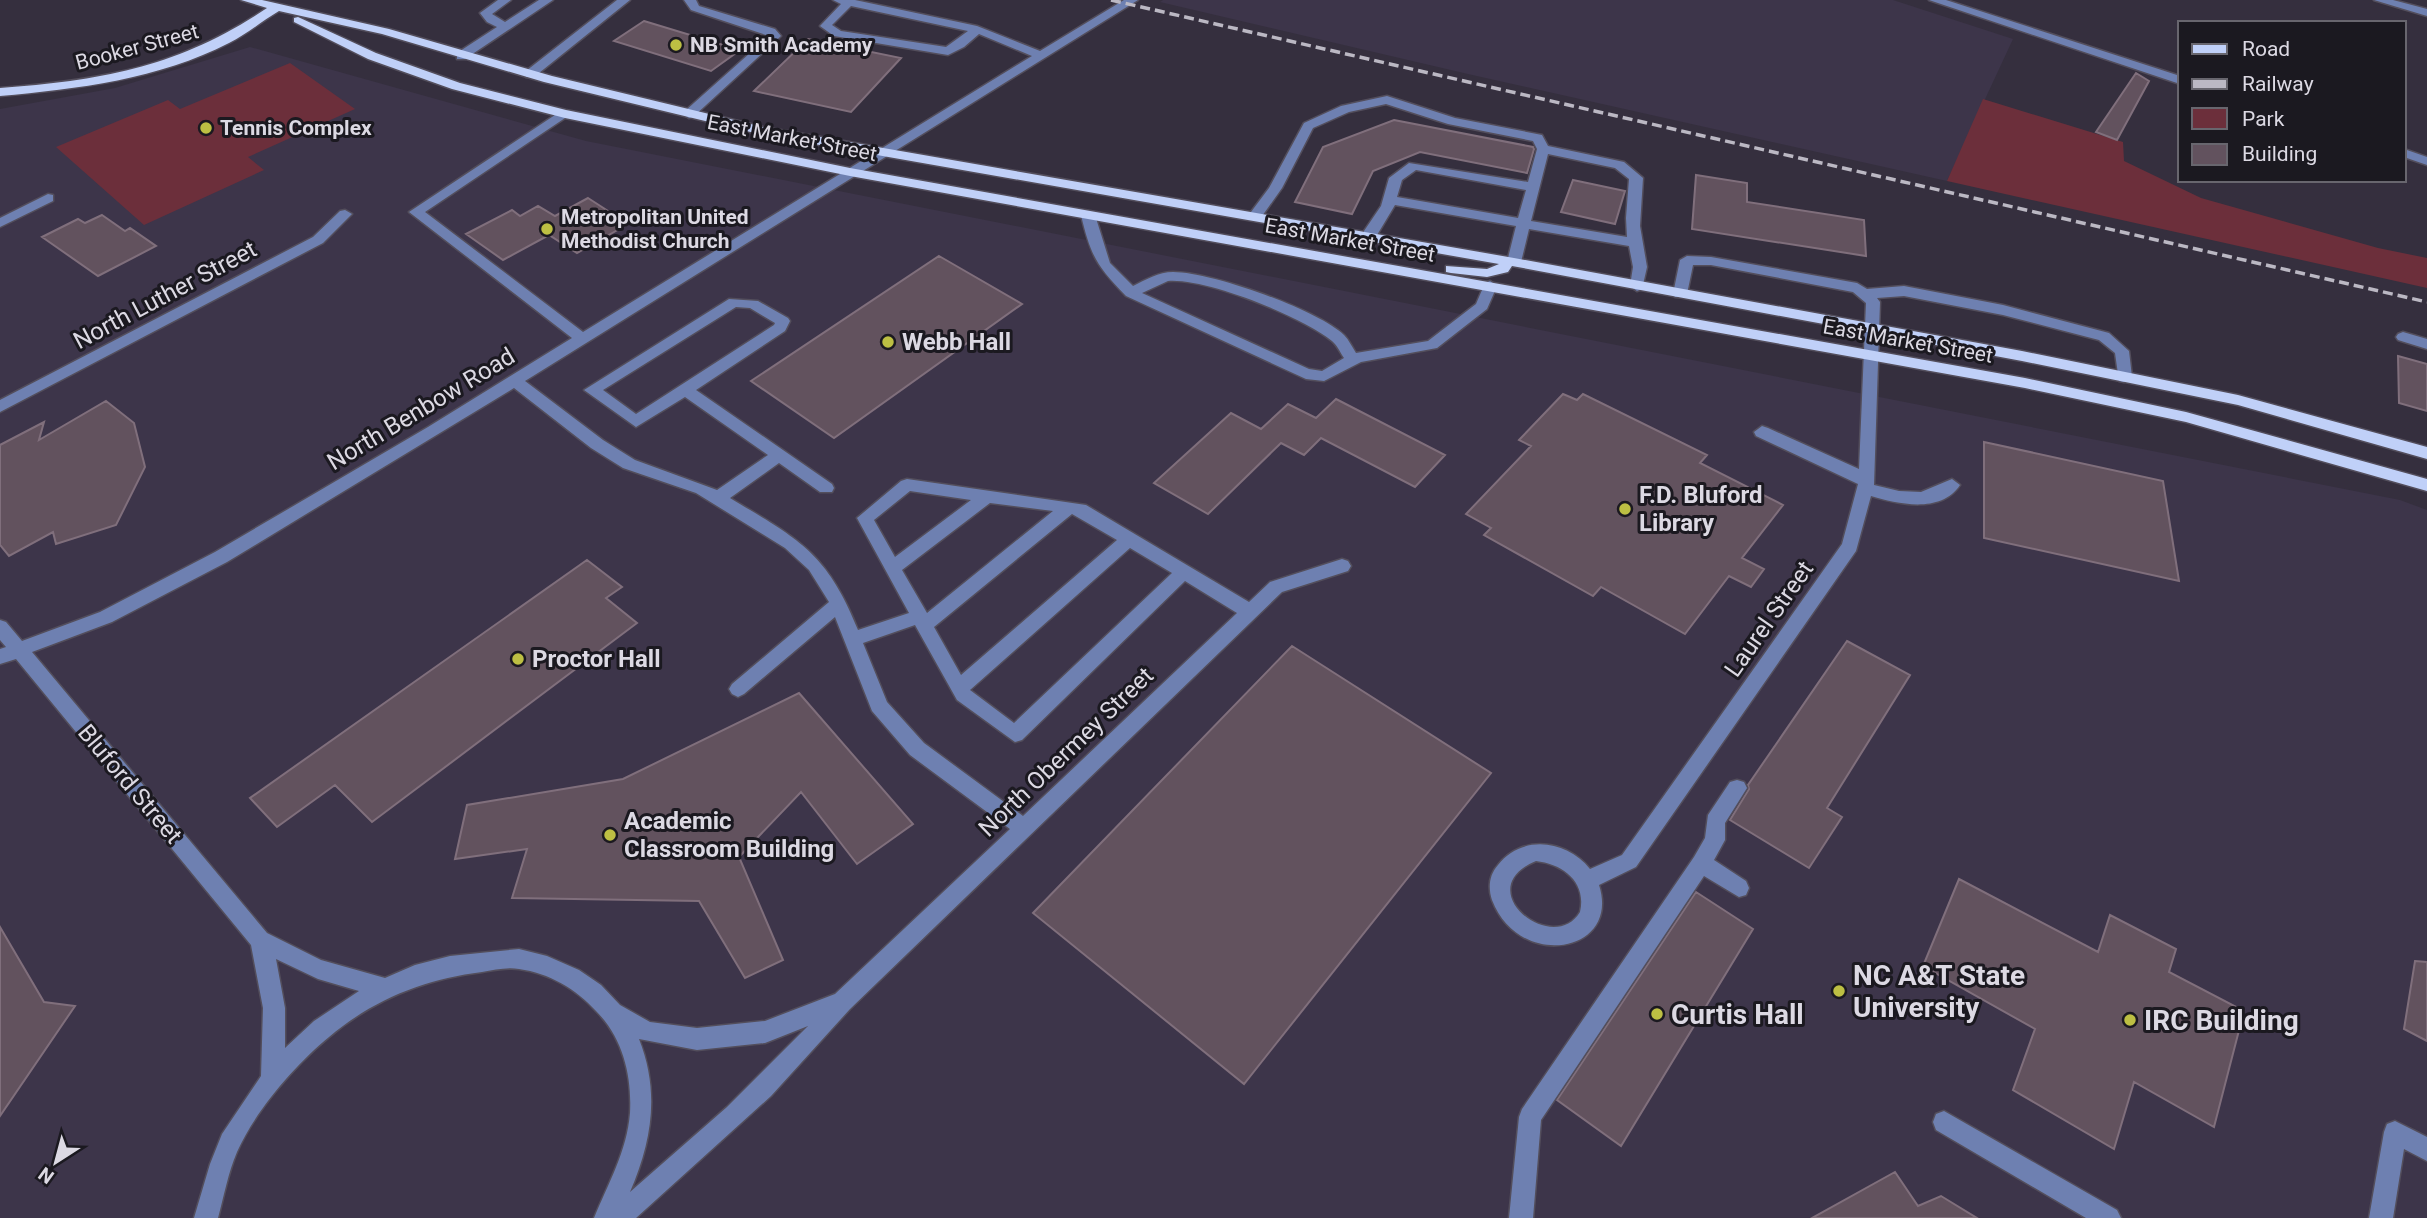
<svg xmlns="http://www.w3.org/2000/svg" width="2427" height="1218" font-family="Roboto,sans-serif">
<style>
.built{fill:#3d354a}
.green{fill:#6c2f3b}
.building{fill:#62525e;stroke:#806f7c;stroke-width:2}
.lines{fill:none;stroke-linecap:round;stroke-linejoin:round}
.minor-casing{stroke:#534e5c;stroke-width:3}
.major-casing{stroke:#534e5c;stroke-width:3}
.minor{fill:#6e80b1;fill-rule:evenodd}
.major{fill:#c0d0f8;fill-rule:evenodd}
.rail{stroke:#bbb8c3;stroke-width:3.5;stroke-dasharray:10 5;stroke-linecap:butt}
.poi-dot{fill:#bdbf43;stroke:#1b1920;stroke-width:2.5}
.labels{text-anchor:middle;stroke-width:6;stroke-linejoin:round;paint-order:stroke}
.far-poi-label{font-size:21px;font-weight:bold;fill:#dcd9e3;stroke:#1b1920;text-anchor:start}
.far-street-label{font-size:21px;fill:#dcd9e3;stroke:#1b1920}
.street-label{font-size:24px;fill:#dcd9e3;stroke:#1b1920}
.poi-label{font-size:24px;font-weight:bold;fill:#dcd9e3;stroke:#1b1920;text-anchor:start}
.near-poi-label{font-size:28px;font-weight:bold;fill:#dcd9e3;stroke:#1b1920;text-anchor:start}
</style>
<rect width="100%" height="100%" fill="#352f3e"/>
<path class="built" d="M1163 0H1893L2013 39 1947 181 1468 74 1160 2Z
M250 47 586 141 2400 500 2427 510V1218H0V109L115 88Z"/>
<path class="green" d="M290 63 355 109 248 157 264 170 144 225 56 147 168 100 180 109Z
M1983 99 2123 142 2124 161 2201 198 2378 248 2427 258V288L1947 181Z"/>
<path class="building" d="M644 21 740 50 711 71 614 41Z
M808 39 901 58 851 112 754 91Z
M2136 73 2149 81 2117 140 2096 132Z
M1394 120 1533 147 1534 149 1527 173 1420 152 1373 171 1352 214 1295 202 1323 147Z
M1696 175 1747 183V202L1864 220 1866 256 1692 229Z
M1573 180 1625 191 1615 224 1561 212Z
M588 198 628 224 577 253 549 235 503 260 466 234 512 210 520 216 538 206 555 216Z
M102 215 125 231 130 228 156 246 98 276 42 237 78 219 85 223Z
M939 256 1022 304 834 438 751 381Z
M2398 356 2427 364V411L2399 403Z
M1563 394 1577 400 1583 394 1707 455 1700 463 1783 505 1742 558 1764 569 1751 587 1729 576 1685 634 1601 587 1593 596 1484 535 1491 528 1466 514 1531 446 1519 440Z
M1336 399 1445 455 1415 487 1321 438 1304 455 1281 443 1208 514 1154 483 1231 413 1261 429 1288 404 1316 418Z
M106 401 134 423 145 467 116 525 56 544 53 532 9 556 0 545V445L44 422 39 440Z
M1984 442 2163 481 2179 581 1984 538Z
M587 560 622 587 606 598 637 623 372 822 335 785 277 827 250 798Z
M1847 641 1910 675 1827 808 1842 817 1809 868 1730 820 1749 789 1748 785Z
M1292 646 1491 773 1244 1084 1033 913Z
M799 693 913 824 857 864 801 792 739 857 783 960 745 978 699 901 512 898 527 849 455 859 467 805 623 779Z
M1959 879 2098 952 2110 915 2176 949 2169 972 2244 1011 2214 1127 2134 1082 2114 1149 2013 1090 2035 1029 1923 966Z
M1696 892 1753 929 1621 1146 1557 1100Z
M0 927 44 1002 75 1006 0 1116Z
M2415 961 2427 962V1041L2404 1029Z
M1895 1172 1918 1206 1941 1196 1977 1218H1812Z"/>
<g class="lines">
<defs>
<path id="minor" d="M498 0H511L492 14 505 22 539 0H553L465 59H457V53L497 27 487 22 480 13Z
M617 0H630L534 77H526V71Z
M684 0H696L699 6 775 29 781 36 693 117 689 118 683 114 685 111 769 36 691 10Z
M833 0H855L977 26 1040 51 1124 0H1138L525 381 603 440 635 460 717 490 768 455 685 397 636 427 584 390 729 299 758 301 788 318 790 321 785 331 696 390 832 484 834 488 832 492H820L779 463 730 498C798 539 827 552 858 630L909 613 857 518 901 481 907 479 1086 505 1249 602 1270 582 1342 559 1348 561 1351 566 1348 571 1282 592 850 1009 771 1096 636 1218H594C608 1184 627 1151 630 1113 632 1076 623 1038 596 1011 576 989 549 973 519 969 507 967 494 970 482 972 425 979 374 999 329 1037 295 1065 255 1111 237 1152 228 1173 224 1196 218 1218H194L210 1164 222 1134 261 1076 263 1008 251 945 16 659 0 664V649L6 647 0 640V620L6 622 22 641 100 612 215 552 428 427 572 338 409 212 561 111H569L571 114 425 212 583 332 1032 56 979 34 964 47 948 55 834 36 820 26 841 4ZM851 6 968 31 946 47 841 31 832 25ZM736 307 750 308 775 323 774 325 636 414 603 390ZM514 388 591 448 623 468 696 493 785 548 809 570 829 602 732 684 729 689 732 694 738 697 744 694 835 617 872 711 910 755 1010 829 835 994 765 1021 697 1028 650 1022 620 1005 601 985 579 970 547 956 519 949 450 956 415 965 385 978 321 960 267 933 32 652 112 622 227 562ZM910 491 971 500 895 557 874 520ZM990 503 1053 511 927 613 902 570ZM1072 514 1117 540 961 675 934 627ZM1130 548 1172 573 1014 723 970 690ZM1185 581 1237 613 1023 816 924 743 887 702 863 643 915 625 957 700 1015 742 1022 740ZM276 959 318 979 359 991 314 1021 285 1048V1008ZM808 1026 727 1107 630 1192C652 1141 660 1092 639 1039L697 1050 765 1043Z
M1929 0H1946L2180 76V84Z
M2374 0H2393L2427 9V16Z
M1387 96 1455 118 1542 135 1548 146 1624 162 1643 178 1640 226 1647 267 1642 289 1637 291 1630 286 1633 267 1629 246 1529 229 1521 262 1514 266 1507 262 1516 226 1395 205 1374 240H1364V231L1381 206 1389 178 1409 163 1528 182 1537 149 1533 141 1448 124 1386 104 1349 112 1313 128 1282 188 1260 219H1250L1248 216 1269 188 1304 123 1341 106ZM1548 154 1615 168 1629 179 1626 218 1627 237 1531 221ZM1416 170 1526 190 1518 218 1397 197 1402 180Z
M2404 149 2427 157V165L2404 157Z
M48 194 53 195V201L0 227V218Z
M345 210 352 214 323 243 0 412V400L313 237 340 211Z
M1088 211 1095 215 1110 263 1133 286C1145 280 1159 272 1173 272 1211 272 1316 309 1344 335 1349 340 1352 347 1356 353L1428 341 1476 304 1485 283 1490 281 1497 286 1487 309 1437 348 1361 362 1324 381 1306 379 1126 296C1097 266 1091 257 1081 215ZM1168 281C1206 278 1301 316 1332 341 1337 345 1340 352 1344 358L1322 371 1309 369 1142 293Z
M1687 256 1711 257 1857 283 1867 289 1904 286 2003 305 2109 333 2129 351 2132 377 2124 382 2119 381 2115 353 2099 340 2003 315 1904 296 1877 298 1880 302 1874 485 1899 491 1921 492 1952 479 1960 485C1941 514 1898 504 1871 496L1856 551 1636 867 1599 885C1621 953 1519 971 1492 900 1488 888 1489 875 1498 865 1522 834 1567 840 1590 869L1622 855 1842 544 1858 484 1756 436 1754 432 1762 426 1768 428 1859 469 1866 303 1853 292 1711 265H1693L1687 294 1685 297H1675L1673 294 1680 260ZM1536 861C1563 864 1587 882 1580 912 1553 957 1468 889 1536 861Z
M2403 332 2427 339V349L2398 340 2396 337 2398 334Z
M1737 780 1744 782 1747 788 1725 823V840L1714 860 1746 881 1749 888 1746 895 1739 897 1704 876 1541 1120 1533 1218H1509L1519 1117 1522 1109 1694 857 1705 838 1708 815 1730 782Z
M1944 1111 2117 1210 2121 1218H2086L1936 1130 1933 1122 1936 1114Z
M2395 1121 2427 1137V1161L2404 1149 2393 1218H2369L2384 1132 2387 1124Z"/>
<path id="major" d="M241 0H262L389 29 552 76 763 127 1514 258 2022 351 2238 395 2427 447V459L2238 405 2022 361 1512 266 1508 272 1487 277 1451 273 1446 272V266L1487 269 1499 264 763 135 544 82 382 34 279 11C262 21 247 34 229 43 159 79 78 89 0 96V88C104 80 179 67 267 8Z
M298 17 376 53 460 83 566 110 850 168 2025 378 2186 412 2427 479V491L2186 422 2025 388 850 176 565 118 452 89 368 59 294 22V18Z"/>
</defs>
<use href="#minor" class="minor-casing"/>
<use href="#major" class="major-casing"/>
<use href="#minor" class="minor"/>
<use href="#major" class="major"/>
<path class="rail" d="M1111 0 2427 302"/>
</g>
<g class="poi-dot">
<circle cx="676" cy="45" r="7"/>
<circle cx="206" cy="128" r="7"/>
<circle cx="547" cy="229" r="7"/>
<circle cx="888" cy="342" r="7"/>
<circle cx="1625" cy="509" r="7"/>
<circle cx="518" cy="659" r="7"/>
<circle cx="610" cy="835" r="7"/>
<circle cx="1839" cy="991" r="7"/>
<circle cx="1657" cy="1014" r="7"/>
<circle cx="2130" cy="1020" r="7"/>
</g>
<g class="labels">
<g class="far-poi-label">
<text x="690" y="52">NB Smith Academy</text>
<text x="220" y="135">Tennis Complex</text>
<text x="561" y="224">Metropolitan United<tspan x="561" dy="24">Methodist Church</tspan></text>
</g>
<g class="far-street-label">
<text transform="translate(137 47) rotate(-15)" y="7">Booker Street</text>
<text transform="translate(792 138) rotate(11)" y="7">East Market Street</text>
<text transform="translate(1350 240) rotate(10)" y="7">East Market Street</text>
<text transform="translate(1908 341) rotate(10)" y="7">East Market Street</text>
</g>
<g class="street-label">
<text transform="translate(165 295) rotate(-28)" y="8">North Luther Street</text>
<text transform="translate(421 409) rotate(-31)" y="8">North Benbow Road</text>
<text transform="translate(1769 619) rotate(-55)" y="8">Laurel Street</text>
<text transform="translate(1066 752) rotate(-44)" y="8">North Obermey Street</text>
<text transform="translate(130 784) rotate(50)" y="8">Bluford Street</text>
</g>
<g class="poi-label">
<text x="902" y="350">Webb Hall</text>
<text x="1639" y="503">F.D. Bluford<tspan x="1639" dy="28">Library</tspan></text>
<text x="532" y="667">Proctor Hall</text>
<text x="624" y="829">Academic<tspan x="624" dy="28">Classroom Building</tspan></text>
</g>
<g class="near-poi-label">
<text x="1853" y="985">NC A&amp;T State<tspan x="1853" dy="32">University</tspan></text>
<text x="1671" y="1024">Curtis Hall</text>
<text x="2144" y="1030">IRC Building</text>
</g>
</g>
<rect x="2178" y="21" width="228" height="161" fill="#1b1920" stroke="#68666e" stroke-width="2"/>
<rect x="2192" y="44" width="35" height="10" fill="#c0d0f8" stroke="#68666e" stroke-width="2"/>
<text x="2242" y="56" font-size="21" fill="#dcd9e3">Road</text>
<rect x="2192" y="79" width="35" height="10" fill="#bbb8c3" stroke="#68666e" stroke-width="2"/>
<text x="2242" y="91" font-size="21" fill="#dcd9e3">Railway</text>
<rect x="2192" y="108" width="35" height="21" fill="#6c2f3b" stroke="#68666e" stroke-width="2"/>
<text x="2242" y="126" font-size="21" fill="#dcd9e3">Park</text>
<rect x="2192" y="144" width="35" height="21" fill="#62525e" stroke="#68666e" stroke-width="2"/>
<text x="2242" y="161" font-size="21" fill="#dcd9e3">Building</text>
<g transform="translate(56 1162) rotate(216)" stroke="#1b1920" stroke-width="5" paint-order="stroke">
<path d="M0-5L12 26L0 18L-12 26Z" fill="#dcd9e3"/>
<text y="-10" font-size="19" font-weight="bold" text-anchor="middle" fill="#dcd9e3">N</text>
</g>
</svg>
